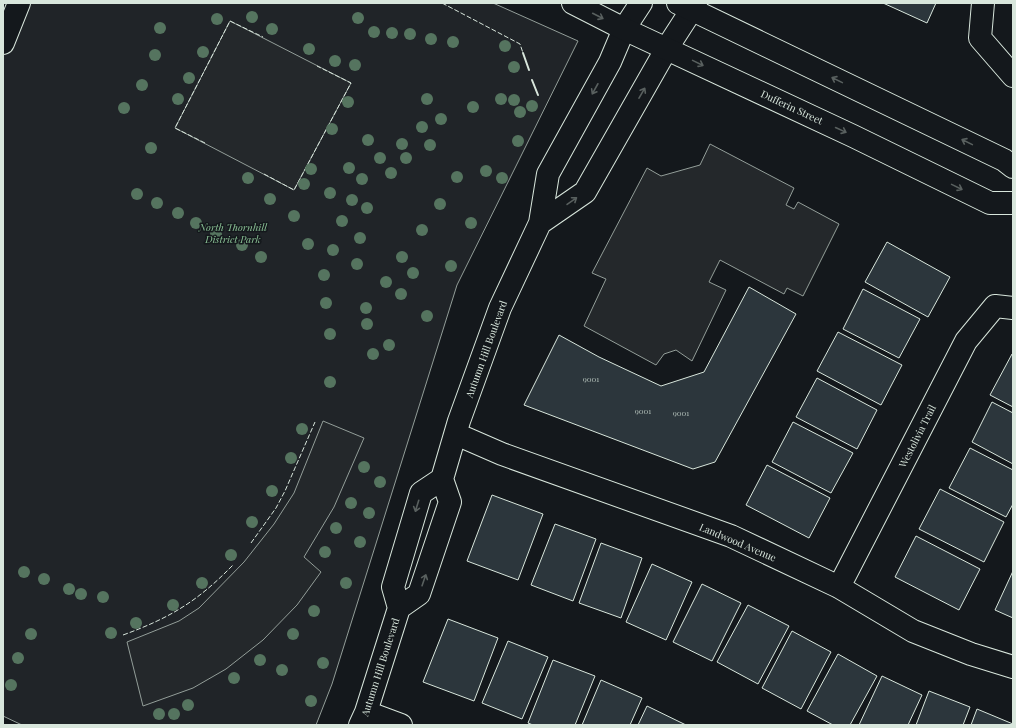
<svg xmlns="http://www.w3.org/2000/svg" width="1016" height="728" font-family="'Playfair Display',serif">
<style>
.green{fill:#202428;stroke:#939e99}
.parking{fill:#24282b;stroke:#939e99}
.building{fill:#2c363c;stroke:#d8e6dc}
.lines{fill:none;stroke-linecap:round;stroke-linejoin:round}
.minor-casing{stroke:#d8e6dc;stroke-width:24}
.major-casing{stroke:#d8e6dc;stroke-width:24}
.minor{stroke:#14181c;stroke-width:22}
.major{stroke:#14181c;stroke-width:22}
.fence{stroke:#d8e6dc;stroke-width:1;stroke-dasharray:5 2;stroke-linecap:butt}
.wall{stroke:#d8e6dc;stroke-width:2}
.tree{fill:#55745f}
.oneway{stroke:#59605f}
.labels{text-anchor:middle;stroke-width:3;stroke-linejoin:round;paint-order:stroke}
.number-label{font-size:8px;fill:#adbab4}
.street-label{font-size:10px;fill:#d8e6dc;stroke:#14181c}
.park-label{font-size:10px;font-style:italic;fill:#8ac095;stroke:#14181c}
</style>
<rect width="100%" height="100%" fill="#14181c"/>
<path class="green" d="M3 3H493L578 41 457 285 332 684 316 725H22L3 716Z"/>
<path class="parking" d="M230 21 351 83 294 190 175 128Z
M710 144 794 188 786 205 794 209 798 202 839 224 803 296 787 288 784 294 720 260 709 282 726 290 692 361 676 350 664 354 656 365 584 326 606 279 592 273 647 168 661 176 700 165Z
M323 421 364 438 334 507 304 557 321 572 297 605 263 640 226 669 193 688 143 706 127 642 179 621 199 608 244 562 274 524 294 493Z"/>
<path class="building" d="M883 3H936L927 23Z
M887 242 950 277 928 317 865 282Z
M749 287 796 314 715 462 693 469 524 405 559 335 599 357 661 386 704 372Z
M863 289 920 319 899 358 843 329Z
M838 332 902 365 881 405 817 371Z
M1012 354 1013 355V407L990 395Z
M817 378 877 410 857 449 796 417Z
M992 402 1013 413V464L972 442Z
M793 422 853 453 831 493 772 462Z
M970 448 1013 470V504L1006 517 949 488Z
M767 465 830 498 809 538 746 505Z
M940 489 1004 522 984 562 919 529Z
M492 495 543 514 518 580 467 561Z
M555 524 596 539 573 601 531 585Z
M916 536 980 569 959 610 895 577Z
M601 543 642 558 621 618 579 603Z
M652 564 692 582 666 640 626 622Z
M1013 571V618L995 610Z
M702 584 741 603 712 661 673 642Z
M748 605 789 626 758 684 717 662Z
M448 619 498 638 474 701 423 682Z
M792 631 831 652 801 709 762 688Z
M508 641 548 657 522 719 482 703Z
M838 654 877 676 850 725H833L807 711Z
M553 660 595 676 575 725H533L528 723Z
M882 676 922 695 908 725H859Z
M601 680 642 698 630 725H582Z
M929 691 970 707 963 725H916Z
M647 706 686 725H638Z
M977 709 1013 724V725H971Z"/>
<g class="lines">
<defs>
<path id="minor" d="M983 3 980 38 1013 76
M3 43 19 3
M540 223 585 192 667 48 696 3
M456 434 502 454 731 536 839 587 913 631 971 654 1013 667
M839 587 966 341 995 306 1013 308
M399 608 419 594 450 502 442 479 459 421 500 308 540 223 548 174 610 62 624 29 641 3
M366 712 401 725
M360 725 366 712 399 608 393 587 421 493 442 479"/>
<path id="major" d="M573 3 624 29 853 136 990 203H1013
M678 3 1004 160 1013 167"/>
</defs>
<use href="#minor" class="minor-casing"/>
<use href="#major" class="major-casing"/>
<use href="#minor" class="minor"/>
<use href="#major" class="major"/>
<path class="fence" d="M442 3 520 44 523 53
M205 143 175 128 230 21 263 37
M264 174 294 190 351 83 317 66
M251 543 276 508 285 491 315 422
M123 635C170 618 198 601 233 565"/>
<path class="wall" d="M523 53 529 70
M532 80 538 95"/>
</g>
<g class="tree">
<circle cx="252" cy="17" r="6"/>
<circle cx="358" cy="18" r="6"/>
<circle cx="217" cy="19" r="6"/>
<circle cx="160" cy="28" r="6"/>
<circle cx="272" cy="29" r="6"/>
<circle cx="374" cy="32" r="6"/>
<circle cx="392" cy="33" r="6"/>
<circle cx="410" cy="34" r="6"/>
<circle cx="431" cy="39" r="6"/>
<circle cx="453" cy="42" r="6"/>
<circle cx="505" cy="46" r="6"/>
<circle cx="309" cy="49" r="6"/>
<circle cx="203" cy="52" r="6"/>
<circle cx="155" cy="55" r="6"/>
<circle cx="335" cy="61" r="6"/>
<circle cx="355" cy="65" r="6"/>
<circle cx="514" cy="67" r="6"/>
<circle cx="189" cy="78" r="6"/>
<circle cx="142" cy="85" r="6"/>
<circle cx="178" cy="99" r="6"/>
<circle cx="427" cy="99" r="6"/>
<circle cx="501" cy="99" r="6"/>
<circle cx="514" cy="100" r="6"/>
<circle cx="348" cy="102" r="6"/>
<circle cx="532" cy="106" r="6"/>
<circle cx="473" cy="107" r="6"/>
<circle cx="124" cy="108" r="6"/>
<circle cx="520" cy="112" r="6"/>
<circle cx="441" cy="119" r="6"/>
<circle cx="422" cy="127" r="6"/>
<circle cx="332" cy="129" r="6"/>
<circle cx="368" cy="140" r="6"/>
<circle cx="518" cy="141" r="6"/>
<circle cx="402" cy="144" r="6"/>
<circle cx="430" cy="145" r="6"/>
<circle cx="151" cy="148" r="6"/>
<circle cx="380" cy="158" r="6"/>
<circle cx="406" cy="158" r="6"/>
<circle cx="349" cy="168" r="6"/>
<circle cx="311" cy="169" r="6"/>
<circle cx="486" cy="171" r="6"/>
<circle cx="391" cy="173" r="6"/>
<circle cx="457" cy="177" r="6"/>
<circle cx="248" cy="178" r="6"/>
<circle cx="502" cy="178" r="6"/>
<circle cx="362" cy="179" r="6"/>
<circle cx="304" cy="184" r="6"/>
<circle cx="330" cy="193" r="6"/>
<circle cx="137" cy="194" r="6"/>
<circle cx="270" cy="199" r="6"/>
<circle cx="352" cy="200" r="6"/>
<circle cx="157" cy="203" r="6"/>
<circle cx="440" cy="204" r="6"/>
<circle cx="367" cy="208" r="6"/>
<circle cx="178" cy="213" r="6"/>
<circle cx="294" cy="216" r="6"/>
<circle cx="342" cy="221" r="6"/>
<circle cx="196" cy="223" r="6"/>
<circle cx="471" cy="223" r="6"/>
<circle cx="422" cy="230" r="6"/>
<circle cx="216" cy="234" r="6"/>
<circle cx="360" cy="238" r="6"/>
<circle cx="308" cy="244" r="6"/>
<circle cx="242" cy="245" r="6"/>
<circle cx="333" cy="250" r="6"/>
<circle cx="261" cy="257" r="6"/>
<circle cx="402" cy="257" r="6"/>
<circle cx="357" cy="264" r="6"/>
<circle cx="451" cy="266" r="6"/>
<circle cx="413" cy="273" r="6"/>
<circle cx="324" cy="275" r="6"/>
<circle cx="386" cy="282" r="6"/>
<circle cx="401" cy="294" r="6"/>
<circle cx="326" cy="303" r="6"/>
<circle cx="366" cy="308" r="6"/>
<circle cx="427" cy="316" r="6"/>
<circle cx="367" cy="324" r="6"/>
<circle cx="330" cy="334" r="6"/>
<circle cx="389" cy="345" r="6"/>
<circle cx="373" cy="354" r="6"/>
<circle cx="330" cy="382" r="6"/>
<circle cx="302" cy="429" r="6"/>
<circle cx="291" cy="458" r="6"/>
<circle cx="364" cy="467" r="6"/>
<circle cx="380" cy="482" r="6"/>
<circle cx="272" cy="491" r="6"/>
<circle cx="351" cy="503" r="6"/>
<circle cx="369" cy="513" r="6"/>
<circle cx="252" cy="522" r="6"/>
<circle cx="336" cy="528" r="6"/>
<circle cx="360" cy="542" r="6"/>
<circle cx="325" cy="552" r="6"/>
<circle cx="231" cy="555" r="6"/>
<circle cx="24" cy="572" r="6"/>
<circle cx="44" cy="579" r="6"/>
<circle cx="202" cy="583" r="6"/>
<circle cx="346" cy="583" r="6"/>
<circle cx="69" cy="589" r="6"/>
<circle cx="81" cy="594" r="6"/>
<circle cx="103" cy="597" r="6"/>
<circle cx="173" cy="605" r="6"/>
<circle cx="314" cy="611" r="6"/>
<circle cx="136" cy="623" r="6"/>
<circle cx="111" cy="633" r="6"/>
<circle cx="31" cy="634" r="6"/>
<circle cx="293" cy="634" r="6"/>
<circle cx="18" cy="658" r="6"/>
<circle cx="260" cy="660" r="6"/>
<circle cx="323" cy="663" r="6"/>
<circle cx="282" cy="670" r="6"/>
<circle cx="234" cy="678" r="6"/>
<circle cx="11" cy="685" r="6"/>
<circle cx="311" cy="701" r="6"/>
<circle cx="188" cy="705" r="6"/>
<circle cx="159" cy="714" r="6"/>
<circle cx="174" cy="714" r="6"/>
</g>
<defs><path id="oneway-shaft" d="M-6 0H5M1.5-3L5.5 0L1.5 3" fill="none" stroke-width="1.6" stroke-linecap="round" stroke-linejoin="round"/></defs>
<g class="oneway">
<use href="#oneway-shaft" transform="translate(598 16) rotate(27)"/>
<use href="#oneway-shaft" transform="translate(698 63) rotate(26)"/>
<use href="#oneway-shaft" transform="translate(837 80) rotate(-154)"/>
<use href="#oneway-shaft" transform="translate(595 89) rotate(119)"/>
<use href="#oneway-shaft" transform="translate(642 93) rotate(-60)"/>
<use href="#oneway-shaft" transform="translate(841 130) rotate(25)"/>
<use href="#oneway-shaft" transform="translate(967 142) rotate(-154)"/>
<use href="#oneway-shaft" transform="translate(957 187) rotate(26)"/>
<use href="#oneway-shaft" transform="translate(572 201) rotate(-35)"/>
<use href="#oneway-shaft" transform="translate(417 506) rotate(107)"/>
<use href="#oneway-shaft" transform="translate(424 580) rotate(-71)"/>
</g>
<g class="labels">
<g class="number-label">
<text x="591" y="382">9001</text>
<text x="643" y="414">9001</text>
<text x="681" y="416">9001</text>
</g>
<g class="street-label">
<text transform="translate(792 107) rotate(25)" y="4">Dufferin Street</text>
<text transform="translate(486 349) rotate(-70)" y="4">Autumn Hill Boulevard</text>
<text transform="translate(917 436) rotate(-63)" y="4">Westolivia Trail</text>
<text transform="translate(738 542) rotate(23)" y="4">Landwood Avenue</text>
<text transform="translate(380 667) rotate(-72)" y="4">Autumn Hill Boulevard</text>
</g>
<g class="park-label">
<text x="233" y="231">North Thornhill<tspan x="233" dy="12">District Park</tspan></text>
</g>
</g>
<rect width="1016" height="728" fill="none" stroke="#d8e6dc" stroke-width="8"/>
</svg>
